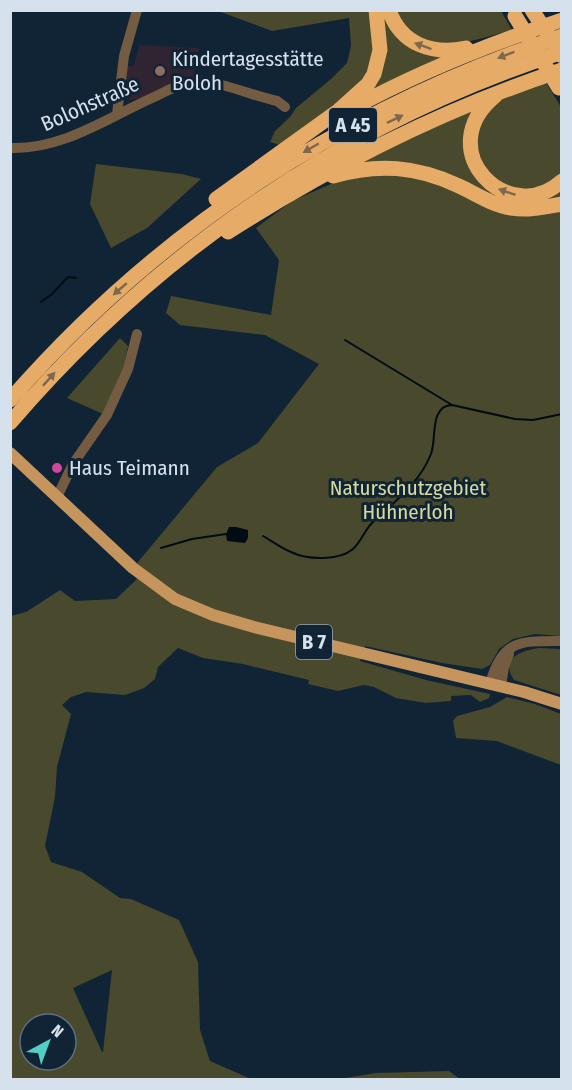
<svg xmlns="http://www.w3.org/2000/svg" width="572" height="1090" font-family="'Fira Sans Condensed',sans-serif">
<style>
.education{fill:#312432}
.green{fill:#48492d;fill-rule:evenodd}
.water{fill:#000c12}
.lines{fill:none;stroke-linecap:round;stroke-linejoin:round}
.stream{stroke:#000c12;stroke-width:2}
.minor{stroke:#735c42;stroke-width:10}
.major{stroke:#c6945d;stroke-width:12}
.highway{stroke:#e6ab67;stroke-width:15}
.highway-bridge{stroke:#e6ab67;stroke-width:15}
.oneway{fill:#7b684e}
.education-dot{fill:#8d6e63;stroke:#102435;stroke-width:2}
.hotel-dot{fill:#d1479c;stroke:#102435;stroke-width:2}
.labels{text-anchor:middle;stroke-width:6;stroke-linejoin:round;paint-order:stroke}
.shield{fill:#102435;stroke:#9aa8b5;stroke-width:1.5}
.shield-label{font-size:20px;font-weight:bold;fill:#d5e1ec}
.poi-label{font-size:21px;fill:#d5e1ec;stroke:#102435;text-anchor:start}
.street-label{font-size:21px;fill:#d5e1ec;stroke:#102435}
.park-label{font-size:21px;fill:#d7da9d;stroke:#102435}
</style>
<rect width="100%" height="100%" fill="#102435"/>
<path class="education" d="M139 45 199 48 193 79 148 97 130 100 124 96V75L128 66H134Z"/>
<path class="green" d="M218 11H372L374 56 369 71 356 91 280 145 270 142 275 131 290 117 296 108 331 79 347 63 351 46 349 18 272 31Z
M381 11 388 20 452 55 361 97 367 91Z
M396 11H501L512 30C468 42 423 61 396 11Z
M545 81 561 107V173C518 218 447 159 492 109 495 106 498 101 502 99 514 91 531 87 545 81Z
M479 105 470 120 490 189 561 187V200L512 204 446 175 345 169Z
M96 164 182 174 201 179 147 228 111 248 90 204Z
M380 173 415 176 464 194 561 209V636L535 634 513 639 499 649 490 665 482 669 442 663 365 646 360 661 426 680 490 694 489 698 480 702 471 695 451 696V701L426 703 396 698 374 687 364 685 338 691 308 684 309 680 243 664 203 658 178 648 158 667 155 679 144 688 125 695 86 692 71 697 62 705 71 714 57 767 55 797 45 846 51 862 82 872 120 898 131 899 179 920 198 962 200 1030 210 1061 251 1079 11 1080V616L26 612 60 590 75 601 116 599 137 579 133 568 217 467 258 443 319 364 265 335 180 325 166 313 171 296 271 315 279 260 256 228 292 201 340 180ZM112 970 103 1052H102L73 988ZM30 1024H66V1060H30Z
M120 338 128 346 124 367 103 414 67 398Z
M540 648 561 649V695L514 680C499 658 522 650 540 648Z
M507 697 535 704 561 714V765L497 741 456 738 453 721 457 716 490 707Z
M449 1071 460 1079H339L376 1073Z"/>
<path class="water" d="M229 527H236L248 530V538L245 543 227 541 226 534Z"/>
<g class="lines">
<path class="stream" d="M41 302 51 295 68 277 76 278
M345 340 452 405 515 419 533 420 562 414
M263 536C272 541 281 548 291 552 307 560 339 561 353 549 361 542 364 531 372 523 394 502 419 484 431 454 437 438 429 406 452 405
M161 548 192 539 226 534"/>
<path class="minor" d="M117 114 124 56 137 10
M10 148C62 150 107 118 152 98 165 92 182 82 196 82 218 80 253 96 277 101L285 107
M57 497 73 464 107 415 128 369 137 334
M490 684C502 639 521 641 562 641
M501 686 504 667 509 654"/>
<path class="major" d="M10 453 133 568 175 599 213 615 254 627 524 692 562 704"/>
<path class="highway" d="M389 10C401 45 433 55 466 48
M495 96C430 150 508 229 562 181
M351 109C419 72 489 44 562 20
M333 176C378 163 417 166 459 186 476 194 492 205 511 208 528 211 545 207 562 204
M216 199 338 111 368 84 374 74 380 50 376 10
M228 232C333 165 443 109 562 70
M10 400C159 229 346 107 562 36
M10 423C157 251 346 122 562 52"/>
<path class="highway-bridge" d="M532 10 562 56
M515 16 559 88"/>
</g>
<defs><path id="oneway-solid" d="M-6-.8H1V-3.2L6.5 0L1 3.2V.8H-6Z" transform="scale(1.5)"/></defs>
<g class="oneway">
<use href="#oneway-solid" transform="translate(423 46) rotate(-160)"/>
<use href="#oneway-solid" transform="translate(506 55) rotate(159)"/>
<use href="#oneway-solid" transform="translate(395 119) rotate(-26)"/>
<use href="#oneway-solid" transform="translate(311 148) rotate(150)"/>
<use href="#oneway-solid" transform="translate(507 192) rotate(-161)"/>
<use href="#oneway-solid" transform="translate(120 289) rotate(139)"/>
<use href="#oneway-solid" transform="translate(49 379) rotate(-48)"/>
</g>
<circle class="education-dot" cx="160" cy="71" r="6"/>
<circle class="hotel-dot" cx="57" cy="468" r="6"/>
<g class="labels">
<g class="shield">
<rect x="329" y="108" width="48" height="34" rx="4.5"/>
<rect x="296" y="625" width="36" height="34" rx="4.5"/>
</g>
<g class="shield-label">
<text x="353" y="132">A 45</text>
<text x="314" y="649">B 7</text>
</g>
<g class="poi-label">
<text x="172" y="66">Kindertagesstätte<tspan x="172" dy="24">Boloh</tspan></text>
<text x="69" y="475">Haus Teimann</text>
</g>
<g class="street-label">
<text transform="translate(90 104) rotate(-24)" y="7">Bolohstraße</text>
</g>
<g class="park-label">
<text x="408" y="495">Naturschutzgebiet<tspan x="408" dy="24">Hühnerloh</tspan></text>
</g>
</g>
<rect width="572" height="1090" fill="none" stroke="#d5e1ec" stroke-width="24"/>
<g transform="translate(48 1042) rotate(41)"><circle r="28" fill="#102435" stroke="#5f707e" stroke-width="1.5"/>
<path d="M0-4.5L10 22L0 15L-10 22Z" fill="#54cdc7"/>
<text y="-9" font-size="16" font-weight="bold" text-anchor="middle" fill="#d5e1ec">N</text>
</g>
</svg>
